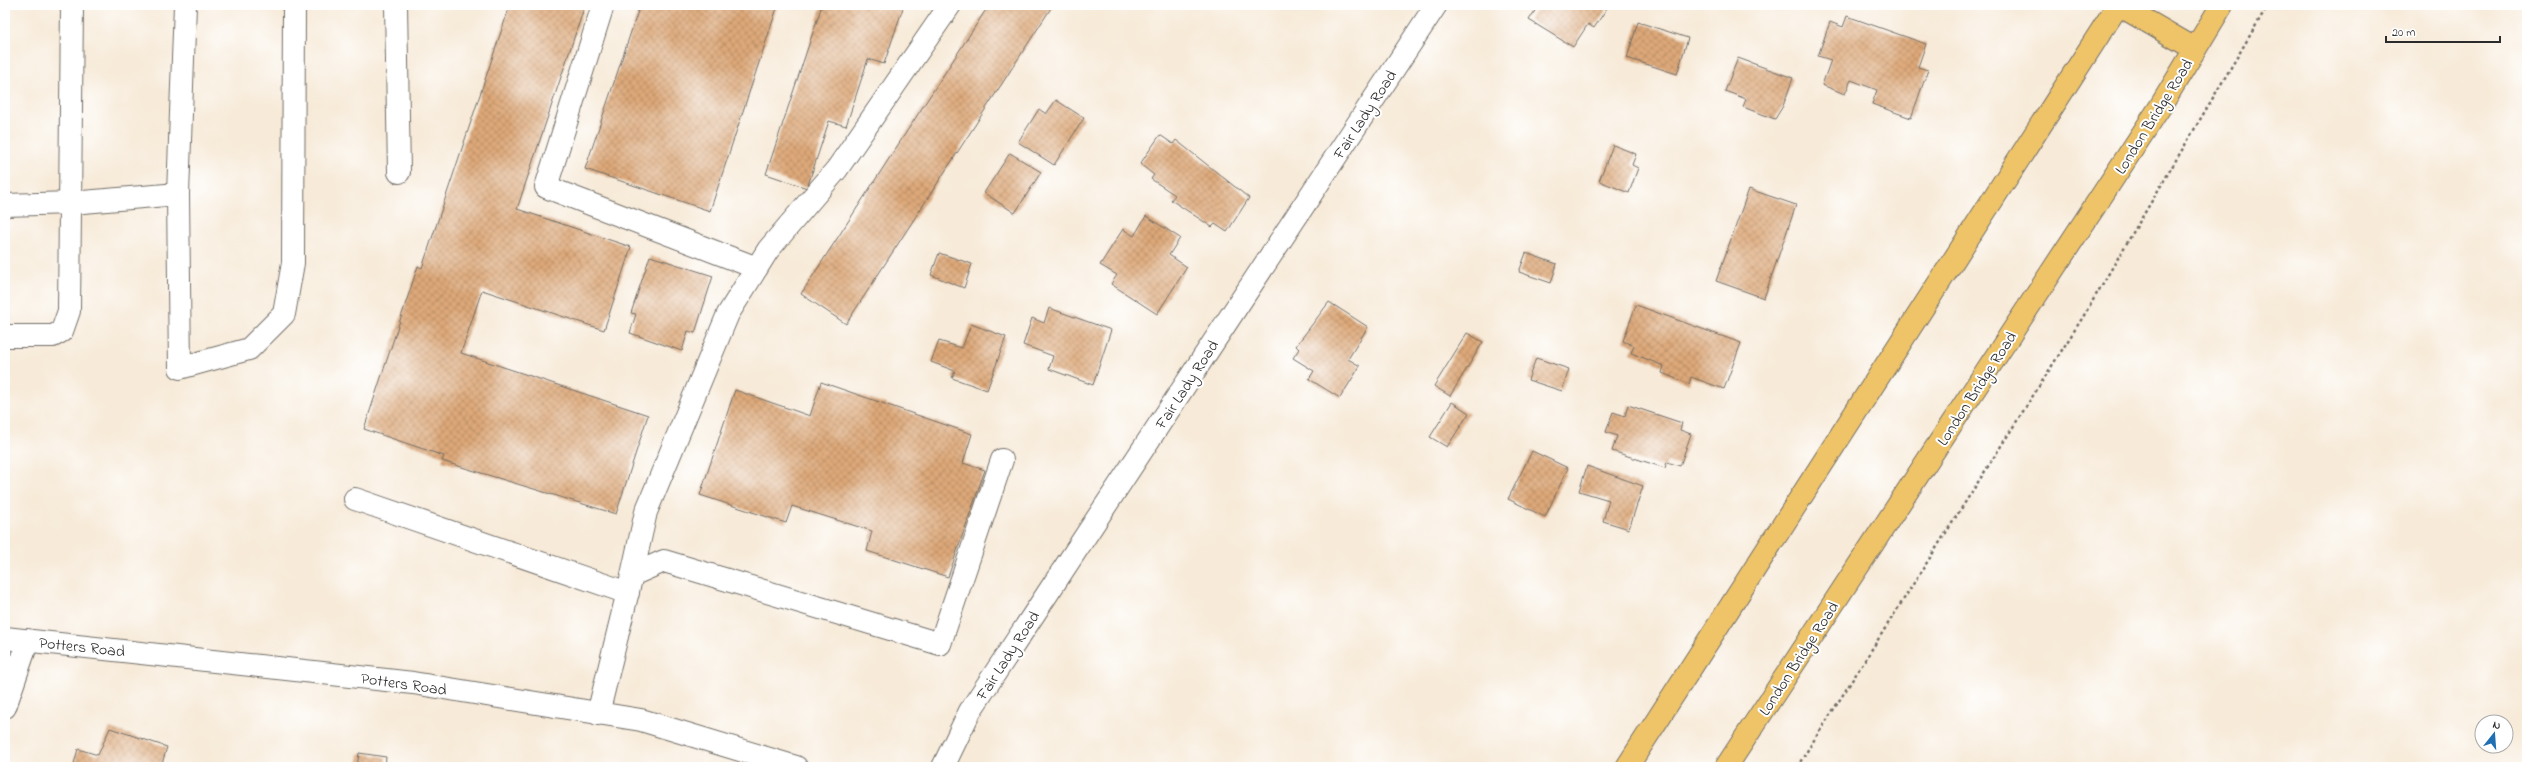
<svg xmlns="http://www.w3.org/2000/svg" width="2532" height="772" font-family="'Indie Flower',sans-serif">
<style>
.building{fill:url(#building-cross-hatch)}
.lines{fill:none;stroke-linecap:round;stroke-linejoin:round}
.minor-casing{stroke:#726e68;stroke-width:24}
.major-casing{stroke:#726e68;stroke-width:24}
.highway-casing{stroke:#726e68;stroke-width:24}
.path{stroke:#726e68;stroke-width:2.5;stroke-dasharray:3 3;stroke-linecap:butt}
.minor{stroke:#fff;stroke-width:22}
.major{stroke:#efc469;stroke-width:22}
.highway{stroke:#efc469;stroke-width:22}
.labels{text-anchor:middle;stroke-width:4;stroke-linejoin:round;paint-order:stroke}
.street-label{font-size:16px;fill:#2b2b2b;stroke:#fff}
</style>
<defs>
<pattern id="building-cross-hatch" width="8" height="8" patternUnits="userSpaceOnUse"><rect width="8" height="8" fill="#dea979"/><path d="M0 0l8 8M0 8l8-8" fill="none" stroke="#b48a63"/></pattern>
</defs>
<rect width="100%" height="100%" fill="#fff"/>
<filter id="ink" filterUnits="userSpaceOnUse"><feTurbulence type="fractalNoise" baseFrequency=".025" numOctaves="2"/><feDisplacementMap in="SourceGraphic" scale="8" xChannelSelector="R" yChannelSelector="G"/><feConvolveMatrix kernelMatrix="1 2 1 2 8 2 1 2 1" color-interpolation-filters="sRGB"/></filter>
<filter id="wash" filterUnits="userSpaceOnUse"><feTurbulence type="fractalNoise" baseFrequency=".012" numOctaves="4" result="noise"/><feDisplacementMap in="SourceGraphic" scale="16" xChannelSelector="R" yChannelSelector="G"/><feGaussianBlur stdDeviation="0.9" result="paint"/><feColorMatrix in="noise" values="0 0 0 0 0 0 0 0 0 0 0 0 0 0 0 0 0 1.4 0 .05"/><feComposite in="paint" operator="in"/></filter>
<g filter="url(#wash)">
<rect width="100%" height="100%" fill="#f7ead8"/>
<g id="blocks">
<path class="building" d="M510 5H585L517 209 631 247 604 330 482 290 461 353 648 415 616 514 442 461 444 456 364 429 418 266 422 268Z
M640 5H778L710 211 585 169Z
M822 5H904L884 64 868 59 846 126 829 121 807 188 766 174Z
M989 5H1053L846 324 801 294Z
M1536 5H1609L1594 28 1588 24 1573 47 1529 20 1538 6Z
M1847 16 1926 44 1918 67 1928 70 1911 118 1872 104 1877 90 1851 80 1845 94 1822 85 1831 60 1818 56 1830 22 1843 27Z
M1638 22 1688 38 1677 74 1627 58Z
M1738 58 1793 78 1783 106 1775 119 1743 107 1746 99 1725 91Z
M1056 100 1084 118 1054 165 1018 142 1039 109 1046 114Z
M1160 135 1173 144 1176 140 1249 198 1227 232 1215 224 1212 227 1171 200 1175 195 1151 179 1154 175 1140 164Z
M1613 145 1636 154 1632 165 1638 168 1629 193 1599 181Z
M1010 153 1041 172 1015 213 984 193Z
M1749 189 1796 205 1764 298 1716 281Z
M1146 216 1180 238 1169 255 1187 267 1157 314 1111 284 1117 275 1100 265 1123 229 1134 236Z
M939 253 972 264 964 288 931 275Z
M1526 253 1557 264 1551 283 1519 272Z
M650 256 713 276 695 333 688 331 682 351 630 333 636 314 631 313Z
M1329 302 1368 327 1348 359 1360 366 1340 398 1309 379 1314 371 1293 358 1299 349 1296 346Z
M1636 305 1741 343 1724 389 1691 377 1689 384 1662 373 1664 366 1631 353 1634 346 1623 341Z
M1049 308 1111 330 1093 385 1049 369 1053 356 1023 345 1032 318 1044 323Z
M971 324 1006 337 987 390 952 378 955 371 931 362 939 341 962 348Z
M1467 333 1483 342 1450 396 1434 386Z
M1536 358 1569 369 1562 391 1528 380Z
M821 382 972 434 963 463 985 470 948 577 867 551 872 531 792 506 786 523 700 495 735 390 810 416Z
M1452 402 1469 413 1447 447 1430 437Z
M1628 405 1682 423 1680 430 1691 434 1680 466 1667 462 1665 468 1612 451 1617 436 1606 432 1613 412 1625 416Z
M1532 451 1568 468 1545 517 1508 499Z
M1587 466 1643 486 1629 529 1603 521 1609 500 1579 491Z
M110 728 167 747 161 767H73L78 749 98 755Z
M359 753 386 757 385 767H357Z"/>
</g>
</g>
<g filter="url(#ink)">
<use href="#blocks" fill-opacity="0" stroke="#726e68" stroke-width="1"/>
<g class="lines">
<defs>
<path id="minor" d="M396 5 399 172
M603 5 546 187 757 268
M178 194 185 5
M5 205 71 203 178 194 180 368 249 349 284 314 293 263 294 5
M5 336H53L62 331 69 311 72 5
M355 499 628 593
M632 575 646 512 728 314 768 250 837 169 950 5
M5 638 413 683 641 720 796 767
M5 707 28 640
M598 714 632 575 664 561 940 644 1002 460
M943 767 970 711 1436 5"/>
<path id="major" d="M1627 767 2118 5
M1726 767 2160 107 2222 5"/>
<path id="highway" d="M2119 5 2195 49"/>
</defs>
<use href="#minor" class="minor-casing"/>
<use href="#major" class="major-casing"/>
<use href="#highway" class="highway-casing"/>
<path class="path" d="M1797 767 2083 317 2268 5"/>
<use href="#minor" class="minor"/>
<use href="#major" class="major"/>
<use href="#highway" class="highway"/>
</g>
</g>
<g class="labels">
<g class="street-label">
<text transform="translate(1364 114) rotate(-57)" y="6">Fair Lady Road</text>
<text transform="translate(2153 116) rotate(-58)" y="6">London Bridge Road</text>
<text transform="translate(1186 384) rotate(-57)" y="6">Fair Lady Road</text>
<text transform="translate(1976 388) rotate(-57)" y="6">London Bridge Road</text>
<text transform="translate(82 646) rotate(6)" y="6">Potters Road</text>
<text transform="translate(1007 655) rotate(-57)" y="6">Fair Lady Road</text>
<text transform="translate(1798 658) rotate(-57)" y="6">London Bridge Road</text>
<text transform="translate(404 683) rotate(8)" y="6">Potters Road</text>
</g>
</g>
<rect width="2532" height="772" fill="none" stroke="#fff" stroke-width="20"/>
<g transform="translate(2494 734) rotate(17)"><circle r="19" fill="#ffffff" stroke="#aaaaaa"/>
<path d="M0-3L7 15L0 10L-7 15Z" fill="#1f6fb2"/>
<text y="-6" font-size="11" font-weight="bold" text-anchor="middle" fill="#2b2b2b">N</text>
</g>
<path d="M2386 36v6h114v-6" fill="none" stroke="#2b2b2b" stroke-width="2"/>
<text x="2392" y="36" font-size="12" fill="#2b2b2b" stroke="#ffffff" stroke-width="3" paint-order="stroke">20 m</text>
</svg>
